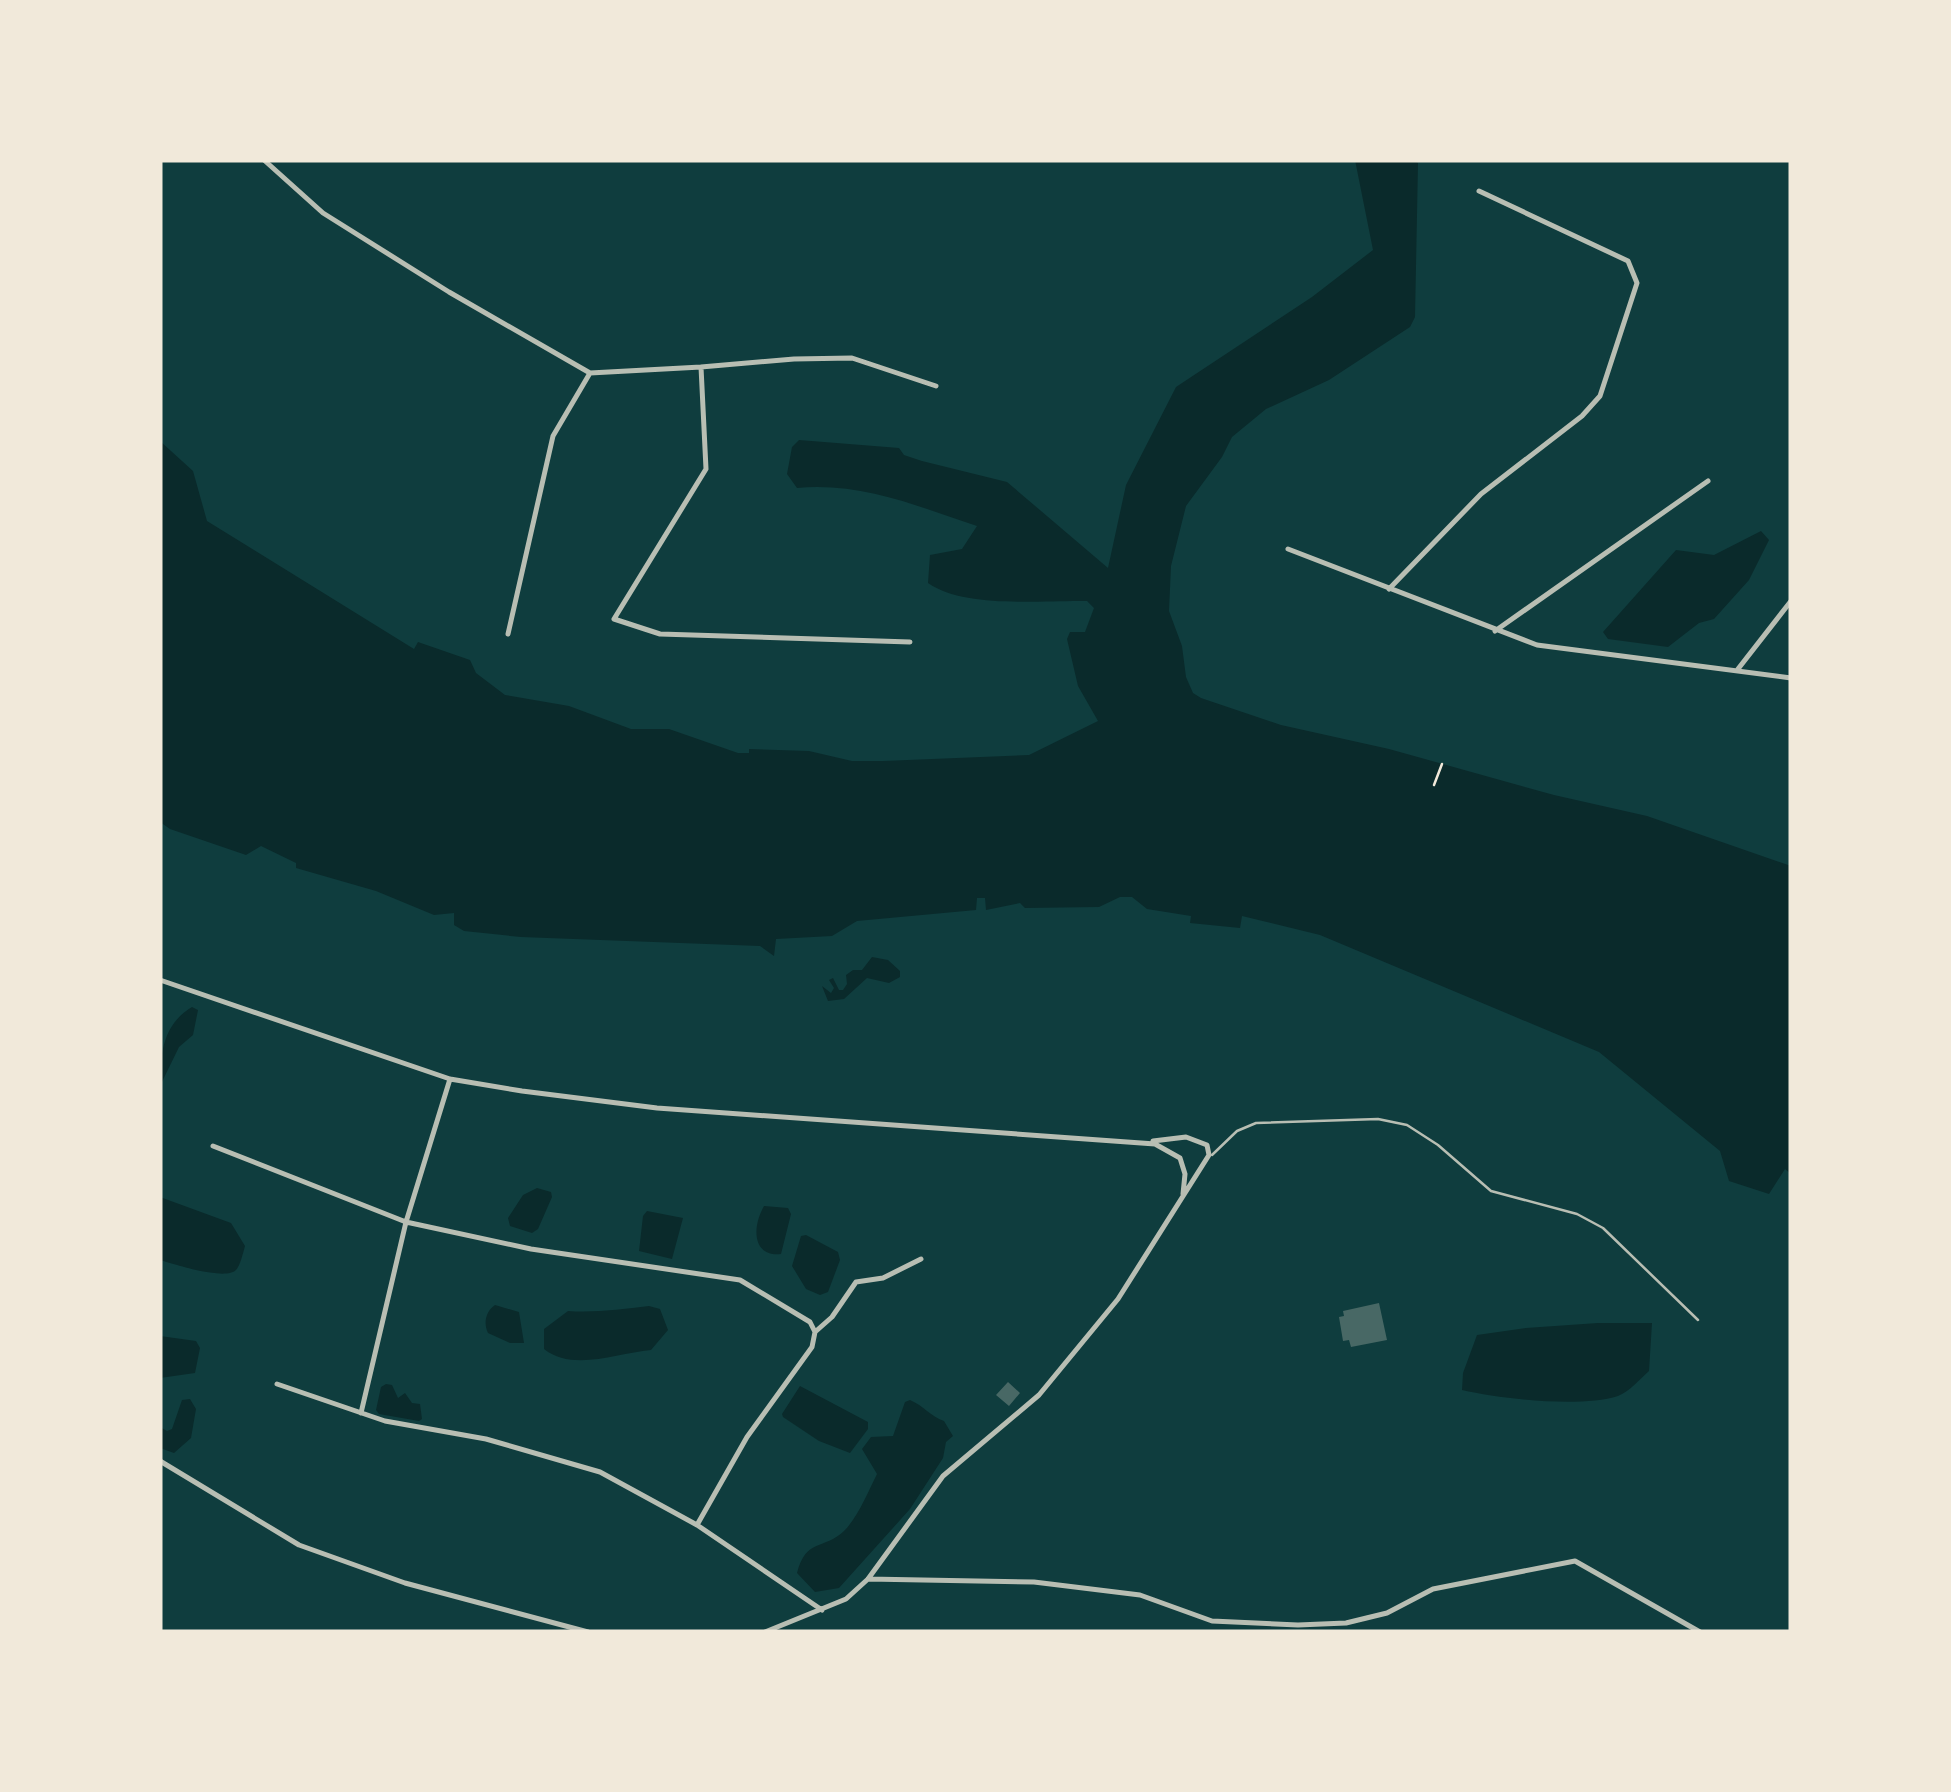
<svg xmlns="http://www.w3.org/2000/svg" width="1951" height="1792" font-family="'Golos Text',sans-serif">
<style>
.water{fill:#0a2a2b}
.building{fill:#486865}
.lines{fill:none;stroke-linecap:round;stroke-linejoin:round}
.path{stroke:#f1e9da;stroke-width:2.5}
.service{stroke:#b8beb3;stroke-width:2.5}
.minor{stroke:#b8beb3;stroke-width:5}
</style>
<rect width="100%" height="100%" fill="#0f3d3e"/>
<path class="water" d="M1355 160H1415L1418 163 1415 317 1410 327 1329 380 1266 409 1232 437 1222 457 1186 506 1171 566 1169 611 1182 646 1186 677 1193 693 1201 698 1281 725 1389 749 1554 795 1647 816 1791 866V1174L1785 1169 1769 1194 1729 1181 1720 1151 1599 1052 1320 935 1242 916 1240 928 1190 923 1191 916 1147 909 1132 897H1120L1099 907 1025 908 1020 903 986 910 985 898H977L976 910 857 921 832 936 776 939 774 956 760 946 521 937 464 931 454 925V913L434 915 376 891 296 868V863L261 846 246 855 170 829 160 822V441L193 471 207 521 414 649 418 642 470 660 476 673 505 695 569 706 631 729H669L738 753H749V749L809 751 852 761H883L1029 755 1098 721 1078 686 1067 639 1070 632H1085L1094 608 1087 601C1041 600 965 609 928 583L930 555 962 549 977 526C917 506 861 482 797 488L787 474 792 447 799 440 899 448 904 455 922 461 1007 482 1108 568 1126 485 1176 387 1312 297 1373 250Z
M1761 531 1769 540 1749 580 1714 619 1699 623 1668 647 1608 639 1603 632 1676 550 1714 555Z
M872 957 888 960 900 971V977L889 983 867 978 844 999 828 1001 822 986 831 993 834 988 829 980 833 978 839 990H843L847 984 846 975 853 970H862Z
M192 1007 198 1010 193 1035 179 1047 160 1086C160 1054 163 1024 192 1007Z
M537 1188 551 1192 552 1197 538 1229 532 1233 510 1226 508 1218 523 1195Z
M160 1197 231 1223 245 1246C243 1253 240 1266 236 1270 225 1281 174 1264 160 1260Z
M764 1206 788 1208 791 1214 781 1254C752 1257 752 1227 764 1206Z
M647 1211 683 1218 672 1259 639 1251 643 1216Z
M806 1235 838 1252 840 1260 828 1292 820 1295 806 1289 792 1266 801 1236Z
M495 1305 519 1312 524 1343H510L488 1333C483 1323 486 1311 495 1305Z
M649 1306 660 1309 668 1330 651 1350C617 1353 573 1372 544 1349V1329L568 1311C595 1313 622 1309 649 1306Z
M1598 1323H1652L1649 1371C1640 1379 1629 1392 1618 1396 1580 1408 1502 1399 1462 1390L1463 1373 1477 1335 1526 1328Z
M160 1336 196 1341 200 1348 195 1373 160 1378Z
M386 1384 392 1385 398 1398 405 1393 412 1403 420 1404 422 1419 419 1421 379 1414 376 1410 381 1387Z
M800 1386 868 1422V1429L850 1453 819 1441 783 1417 782 1414Z
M190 1399 196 1409 191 1438 174 1453 160 1448V1427L167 1431 172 1429 182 1400Z
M910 1400C924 1406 930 1416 944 1421L953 1436 946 1442 943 1458 910 1509 839 1588 815 1592 797 1573C806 1538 824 1550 844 1531 858 1517 868 1492 877 1474L862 1449 871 1437 893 1436 905 1402Z"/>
<path class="building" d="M1379 1303 1387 1340 1351 1347 1349 1340 1343 1341 1339 1317 1344 1316 1343 1311Z
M1008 1382 1020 1393 1009 1406 996 1395Z"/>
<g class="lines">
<path class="path" d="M1434 785 1442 764"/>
<path class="service" d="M1212 1155 1237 1131 1256 1123 1378 1119 1407 1125 1438 1145 1491 1191 1577 1214 1603 1228 1698 1320"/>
<path class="minor" d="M264 160 323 213 449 292 590 373 701 367 706 469 614 619 660 634 910 642
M701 367 794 359 852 358 936 386
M1288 549 1537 645 1791 678
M1389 589 1481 494 1582 416 1600 396 1637 283 1628 261 1479 191
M1495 631 1708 481
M508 634 553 436 590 373
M1738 669 1791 601
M160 980 450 1079 522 1091 657 1108 1155 1144 1180 1158 1185 1174 1183 1194
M213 1146 406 1222 531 1249 740 1280 810 1322 815 1332 812 1347 747 1437 697 1525
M815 1332 832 1317 856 1282 883 1278 921 1259
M277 1384 385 1421 486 1439 600 1472 697 1525 822 1610
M361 1413 406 1222 450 1079
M160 1461 299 1545 405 1583 588 1632
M868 1579 1034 1582 1140 1595 1212 1621 1298 1625 1346 1623 1387 1613 1433 1589 1575 1561 1700 1632
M765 1632 846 1599 868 1579 943 1476 1039 1395 1118 1299 1209 1155 1207 1145 1186 1137 1153 1141"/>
</g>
<rect width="1951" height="1792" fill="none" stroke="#f1e9da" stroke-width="325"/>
</svg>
